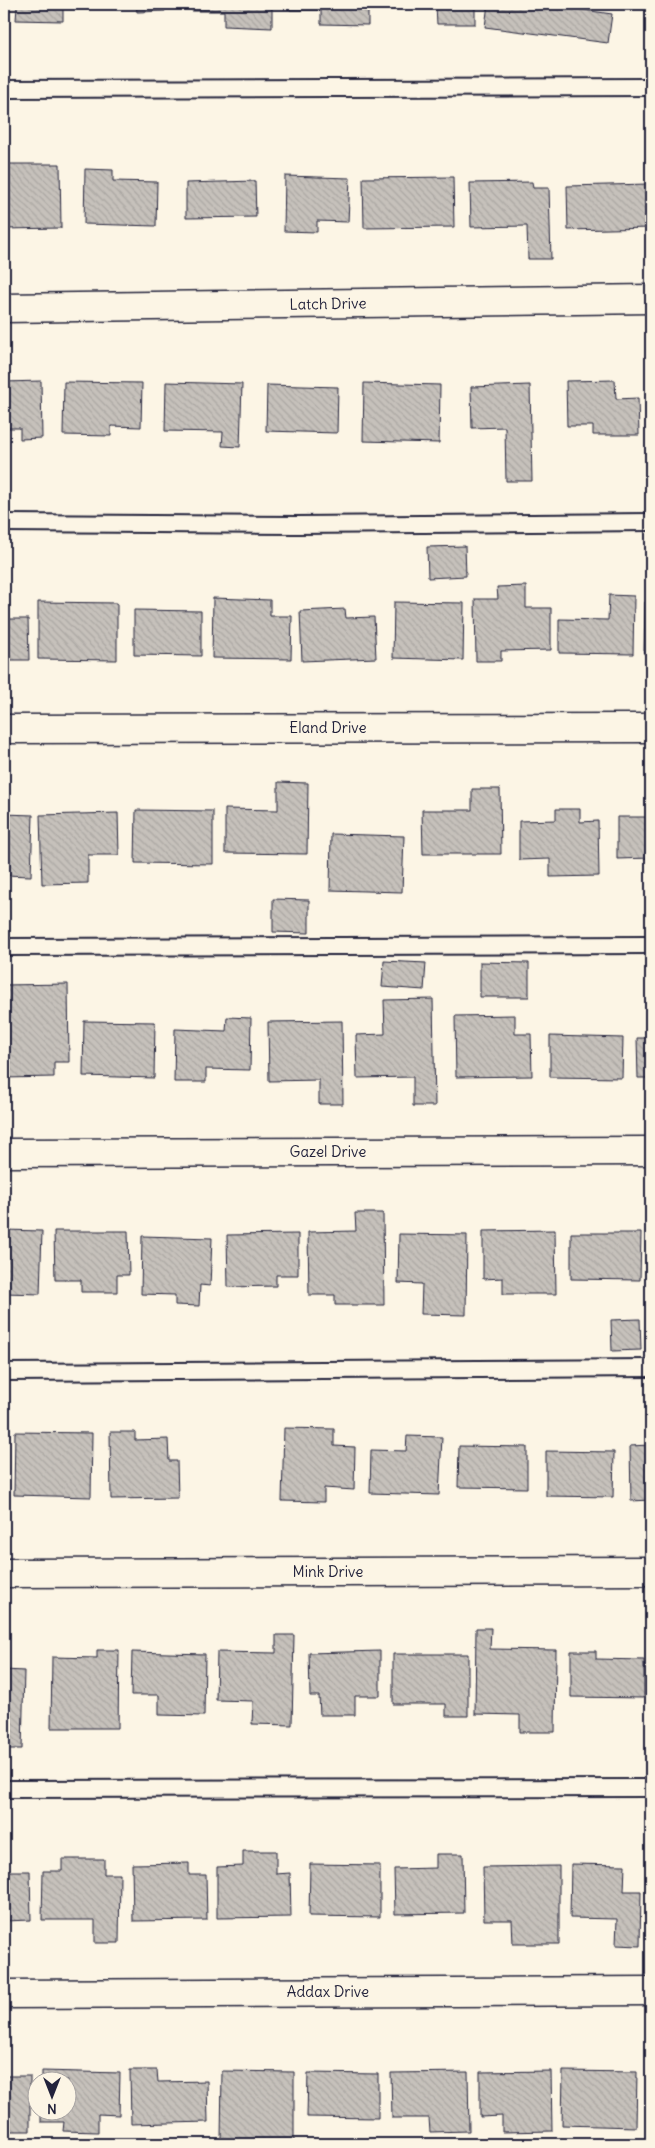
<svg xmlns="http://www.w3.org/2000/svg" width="655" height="2148" font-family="Delius,sans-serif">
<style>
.building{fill:url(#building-back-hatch);stroke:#22223b}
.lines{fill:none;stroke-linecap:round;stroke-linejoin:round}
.service-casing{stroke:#22223b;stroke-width:20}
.minor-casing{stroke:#22223b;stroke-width:31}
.tertiary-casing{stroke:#22223b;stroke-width:31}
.service{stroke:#fcf5e5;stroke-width:16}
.minor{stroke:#fcf5e5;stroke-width:28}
.tertiary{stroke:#fcf5e5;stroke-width:28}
.labels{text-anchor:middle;stroke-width:4;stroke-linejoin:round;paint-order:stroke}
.street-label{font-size:15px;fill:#22223b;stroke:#fcf5e5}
</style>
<defs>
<pattern id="building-back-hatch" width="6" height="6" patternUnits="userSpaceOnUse" patternTransform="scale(1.25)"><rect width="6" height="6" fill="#c6c1bb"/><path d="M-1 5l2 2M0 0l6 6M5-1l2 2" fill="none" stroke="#aaa6a2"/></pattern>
</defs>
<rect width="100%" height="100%" fill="#fcf5e5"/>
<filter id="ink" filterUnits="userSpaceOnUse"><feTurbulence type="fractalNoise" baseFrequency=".02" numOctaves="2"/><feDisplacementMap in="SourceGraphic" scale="10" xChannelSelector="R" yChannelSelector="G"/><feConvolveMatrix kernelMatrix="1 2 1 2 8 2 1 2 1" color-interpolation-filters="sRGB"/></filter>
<g filter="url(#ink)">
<path class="building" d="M4 4H63V21L16 20 17 7H4Z
M136 4H165V11L137 12Z
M192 4H272V28L224 26V11H192Z
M290 4H368V25L321 24V10H290Z
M391 4H475V24H437L436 6 391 7Z
M488 4H578L577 9 612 14 608 43 485 27Z
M4 164H60L61 228 4 229Z
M85 169 113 170V181L157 182 156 226 84 224Z
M285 176 350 178 348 222 317 221V232L284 231Z
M453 177 454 227 364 228 363 178Z
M255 181 256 217 186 218V183Z
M532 182 533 188H549L551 259H528L527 226 471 227 470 183Z
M649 184 650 228 568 230 567 186Z
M615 380 616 399 638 398 639 435H593V426H567L566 381Z
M41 381 42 438 20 439V428H4V382Z
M64 382 142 383 141 427 111 426V436L63 435Z
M166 382 242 384 240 447 222 446 223 432 165 431Z
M364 383 440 385 439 443 363 441Z
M267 385 338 387 337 433 266 431Z
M530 385 532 481H506L505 427 472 428 471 387Z
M465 546 466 576 428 578 427 547Z
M526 586V608H551V650L501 651V661H476L475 599H498L497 587Z
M609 595 634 596 633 654 559 653V619L608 620Z
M213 598 270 600V616H292L291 659 212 658Z
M38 602 117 603V660L38 659Z
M394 602 464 603 463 660 393 658Z
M645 602H651V654H644Z
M4 606H5V619H28L29 660H4Z
M345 609 346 618 374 617 376 658 302 661 300 611Z
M134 610 201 611V656L134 655Z
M278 782 308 783 307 854 225 853V809L278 810Z
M472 789H500L501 854H423L422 810H472Z
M556 809H580V822L598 821 599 876 550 877V859L519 860V821L556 820Z
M136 810 213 811V864L135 863Z
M118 813 119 855H88V883L42 884 40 815Z
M4 814 33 815 31 876 4 875Z
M617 817H651V858L617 859Z
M331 834 404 836 402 892 330 890Z
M273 899 309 900V933L273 932Z
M384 961 426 963 424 990 382 987Z
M480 962 529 963V997H480Z
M68 984 69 1062H54V1077L4 1078V985Z
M433 999 435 1106H413V1077L357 1078 356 1035 385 1034 384 1000Z
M515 1015V1034H531L532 1076 456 1077 455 1016Z
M227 1017 251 1018 250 1070 206 1069V1082H174L175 1029 226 1031Z
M84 1021 155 1022 154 1078 83 1076Z
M342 1021 343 1104H319V1080L269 1081 268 1022Z
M550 1036 623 1038 622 1078 550 1077Z
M637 1038H651V1078H638Z
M355 1213H383L384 1305H335V1295H309L308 1232 356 1231Z
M4 1230 42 1231 40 1294 4 1293Z
M555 1230 556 1294H503V1278L483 1279V1231Z
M54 1231H128L129 1275H117V1292H81V1280H55Z
M571 1233H641L640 1280 571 1279Z
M298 1234V1275H276V1286L228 1287 227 1235Z
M399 1234 467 1235 466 1315 421 1314 422 1284 398 1283Z
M142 1236 212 1238 210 1286 200 1285 199 1306 175 1305V1295L141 1294Z
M640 1319 641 1350 612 1351 611 1320Z
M649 1422H651V1500L631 1501 630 1446 650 1445Z
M284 1428 334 1429V1446L355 1447 354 1490 324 1488V1502L282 1501Z
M15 1432 92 1433 91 1497 14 1495Z
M110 1432H135V1440L168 1439 169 1461H177L178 1498 111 1499Z
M407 1436 442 1437 439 1495 370 1493 371 1450 406 1451Z
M459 1446 527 1447V1488L458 1487Z
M546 1451 614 1452 613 1497 546 1496Z
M476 1628H491L490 1649 556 1650 555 1732H520V1715L475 1714Z
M276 1635H294L292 1725 252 1724 253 1701 216 1700 217 1652 276 1653Z
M97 1650H119L118 1728H51L52 1657 97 1658Z
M380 1651V1696H355V1715H320L319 1696H310L309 1653Z
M571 1651H596V1659L644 1660V1698L571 1697Z
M132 1652 205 1654 204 1716 159 1715V1695H131Z
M393 1654H468V1716H446V1704H393Z
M4 1670 24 1671 22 1749H4Z
M243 1851H276V1874L290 1873 291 1917 217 1918V1867L243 1866Z
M436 1854H463L464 1913 395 1914 394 1869 436 1868Z
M62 1859H104V1874H120L119 1943H95V1920H42L43 1871H62Z
M189 1863V1875H206L207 1920 133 1921 132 1864Z
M310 1864 380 1865V1917L309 1916Z
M571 1864 625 1865 624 1891H641L640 1946 616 1945 617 1919 570 1918Z
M559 1866V1944H513L512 1920H484L483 1867Z
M4 1871H30L31 1920 4 1921Z
M130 2070H157L158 2082 207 2081 208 2122 131 2124Z
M42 2071 120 2073 119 2115 98 2114V2132L63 2131 64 2122H41V2110H68V2080H42Z
M222 2071 294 2072V2141L221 2140Z
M551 2071 552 2131 502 2132V2116L480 2117V2072Z
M563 2071 637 2072 636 2127 562 2125Z
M468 2072 469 2131 430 2132 429 2118H392L391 2073Z
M308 2073 378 2074V2118L307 2117Z
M647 2073H651V2119H648Z
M4 2076H30V2131H4Z"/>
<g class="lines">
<defs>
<path id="service" d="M4 89 651 87
M4 523 297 525 651 522
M4 947 651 945
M4 1372 651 1368
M4 1789 651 1788"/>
<path id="minor" d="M4 308 651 299
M4 1153 651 1151
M4 1573 651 1571
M4 1994 651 1991"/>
<path id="tertiary" d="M4 729 651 728"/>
</defs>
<use href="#service" class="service-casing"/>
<use href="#minor" class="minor-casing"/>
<use href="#tertiary" class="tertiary-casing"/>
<use href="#service" class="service"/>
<use href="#minor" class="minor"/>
<use href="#tertiary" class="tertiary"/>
</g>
</g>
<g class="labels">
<g class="street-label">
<text transform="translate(328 304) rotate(-1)" y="5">Latch Drive</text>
<text x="328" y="733">Eland Drive</text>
<text x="328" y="1157">Gazel Drive</text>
<text x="328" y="1577">Mink Drive</text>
<text x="328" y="1997">Addax Drive</text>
</g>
</g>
<rect width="655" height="2148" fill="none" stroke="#fcf5e5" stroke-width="20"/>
<rect x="10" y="10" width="635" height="2128" fill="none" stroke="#22223b" stroke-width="2" filter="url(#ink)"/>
<g transform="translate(52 2096) rotate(180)"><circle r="24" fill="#fcf5e5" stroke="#a5a1a1"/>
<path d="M0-4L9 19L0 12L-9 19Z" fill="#22223b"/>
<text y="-8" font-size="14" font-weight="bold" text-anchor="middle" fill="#22223b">N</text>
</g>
</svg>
